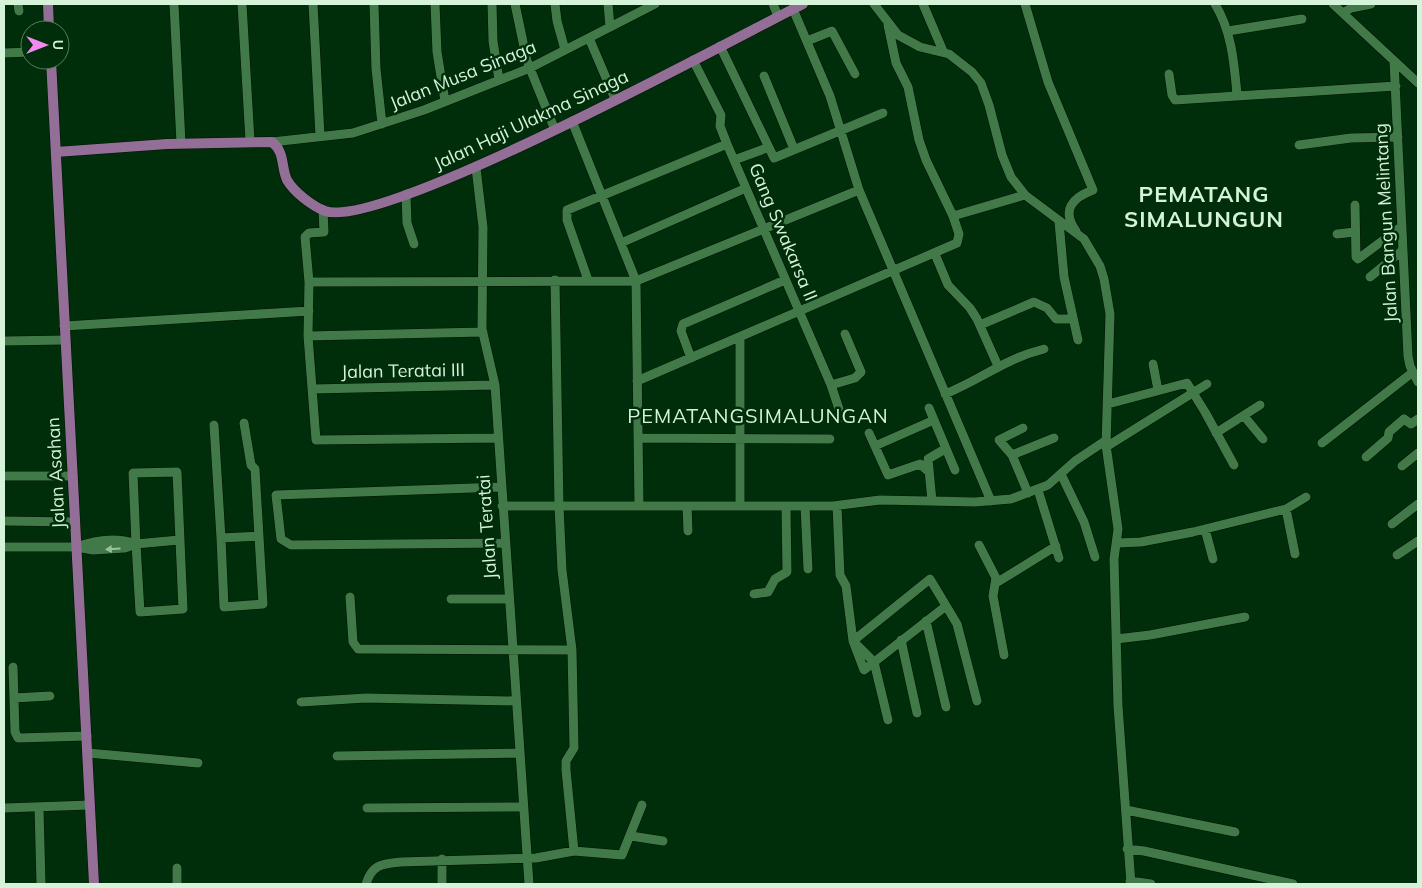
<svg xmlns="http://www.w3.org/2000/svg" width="1422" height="888" font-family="Mulish,sans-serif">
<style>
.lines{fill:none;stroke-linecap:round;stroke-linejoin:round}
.minor-casing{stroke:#001301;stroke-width:10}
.major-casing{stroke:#001301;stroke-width:11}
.minor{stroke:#417949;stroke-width:9}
.major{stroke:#936e96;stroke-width:10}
.oneway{fill:#9ac29f}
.labels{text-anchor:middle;stroke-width:5;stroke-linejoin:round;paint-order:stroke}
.street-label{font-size:18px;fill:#d5f3d8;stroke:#002e0b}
.quarter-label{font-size:20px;letter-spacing:1px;fill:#d5f3d8;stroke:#002e0b}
.district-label{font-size:22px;font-weight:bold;letter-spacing:1px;fill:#d5f3d8;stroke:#002e0b}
</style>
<rect width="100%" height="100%" fill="#002e0b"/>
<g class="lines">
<defs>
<path id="minor" d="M18 4 19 11
M174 4 181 143
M242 4 250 141
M313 4 320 136
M374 4 376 69 382 124
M435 4 437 52 445 101
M492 4 493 41 499 80
M515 4 527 61 555 130
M555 4 557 21 565 50
M608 4 610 27
M773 4 778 16
M874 4 898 35 920 47 949 54 972 72 981 83 989 105 1002 155 1011 177 1025 195 1084 239 1100 266 1104 279 1110 314 1106 445 1118 529 1114 559 1118 706 1131 884
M923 4 943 51
M1025 4 1048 82 1093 190C1072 198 1061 210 1076 231
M1215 4C1232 32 1234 63 1237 94
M1333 4 1418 83
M793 9 830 96 859 190 991 501
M1343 13 1351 8 1371 4
M1228 31 1302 19
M589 38 615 99
M807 41 832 31 855 74
M720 46 774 158 883 113
M4 53 30 52
M693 60 721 115 720 126 727 144 831 385 842 418
M1394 61 1408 356 1410 366 1418 382
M1169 74 1172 95 1175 100 1396 86
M764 76 794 149
M572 121 636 281 639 506
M272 142 353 133 424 110 530 68 655 4
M1299 145 1351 138 1398 137
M734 160 767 148
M476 168 483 227 482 329 495 385 529 884
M406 194 407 223 414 244
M1355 205 1356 257 1358 259 1402 226
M323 210 324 232 309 233 305 237 309 282 308 336 316 440 497 438
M953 216 1025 195
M1059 222 1064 277 1078 340
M1337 234 1355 232
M621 243 746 188
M935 254 948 285 970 308 977 319 998 366
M1370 277 1403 250
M588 280 567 220V210L727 144
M309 282 636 281 859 190
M980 325 1034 302 1047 308 1056 319H1073
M64 326 309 311
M308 336 483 332
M4 341 65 340
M691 358 681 331 683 324 785 280
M1153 364 1158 390
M637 381 957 243 959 234 953 216 926 160 919 140 908 87 896 63 888 25
M831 385 855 378 861 372 845 334
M312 389 495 385
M945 394C982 379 1004 359 1044 349
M1108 404 1187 383 1205 412 1234 465
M929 408 955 470
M1244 416 1263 439
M244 423 251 465 255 469 263 604 224 607 221 538 259 536
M214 425 221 538
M1023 428 999 440 1012 455 1028 493
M869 433 888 475 920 464 928 471
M1216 433 1260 405
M638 438 830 439
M1322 443 1413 372
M875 446 934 420
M1106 447 1207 384
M1012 455 1054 438
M1366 457 1388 438 1389 432 1404 419 1411 424 1418 419
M1402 466 1418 453
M1061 474 1084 522 1095 557
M4 476H73
M501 487 276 495 281 539 291 545 505 543
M1038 490 1059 558
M932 501 928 459 945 449
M502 506H833L880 500 975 502 1011 499 1048 485 1075 461 1105 441
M687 506 688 531
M740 506V338
M805 506 808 569
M837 506 840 575 846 586 853 641 864 670 946 606
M1286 509 1295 554
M4 521 75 522
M1392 524 1418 504
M1205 529 1213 559
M1117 543 1141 542 1193 532 1286 509 1306 497
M136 544 133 473 177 472 183 609 140 612 136 544 179 540
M979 545 996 578 993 596 1004 655
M4 547H77L93 550 125 548 136 544C116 537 96 540 77 547
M1397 555 1418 541
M996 583 1056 546
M754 594 768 592 775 579 787 572 786 507
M350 597 353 642 358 649 572 650 562 570 559 506 555 280
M451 599H509
M926 621 946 707
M1116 639 1150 635 1245 617
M901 640 917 713
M572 650 574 748 566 761V770L574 851
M13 667 15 732 18 738 87 736
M14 698 50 696
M301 702 366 698 516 701
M888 720 874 662 853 641 930 579 957 624 977 701
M88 753 198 763
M337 756 520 753
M39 807 41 884
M4 808 90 805
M367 808 523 807
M1126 810 1235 832
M631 836 663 841
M1127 849 1144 851 1293 884
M442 859V884
M1130 881 1151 884
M177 884V868
M366 884C372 864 382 864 401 862L536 858 574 851 622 855 642 805"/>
<path id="major" d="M48 4 49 30
M51 60 94 884
M56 152 167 144 272 142C285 152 281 167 287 180 294 192 312 206 325 211 382 231 733 39 803 4"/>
</defs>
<use href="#minor" class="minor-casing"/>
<use href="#major" class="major-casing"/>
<use href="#minor" class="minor"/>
<use href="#major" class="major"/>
</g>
<defs><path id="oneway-solid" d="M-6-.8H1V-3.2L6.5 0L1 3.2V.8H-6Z" transform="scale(1.25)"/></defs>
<use class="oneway" href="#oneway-solid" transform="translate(113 549) rotate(176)"/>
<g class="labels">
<g class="street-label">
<text transform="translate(463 75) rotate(-22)" y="6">Jalan Musa Sinaga</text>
<text transform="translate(531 120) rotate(-25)" y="6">Jalan Haji Ulakma Sinaga</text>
<text transform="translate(1386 223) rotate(-93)" y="6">Jalan Bangun Melintang</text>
<text transform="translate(783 232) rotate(67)" y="6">Gang Swakarsa II</text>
<text transform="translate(403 371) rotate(-1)" y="6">Jalan Teratai III</text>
<text transform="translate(56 473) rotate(-93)" y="6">Jalan Asahan</text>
<text transform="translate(487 527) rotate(-94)" y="6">Jalan Teratai</text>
</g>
<g class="quarter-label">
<text x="758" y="423">PEMATANGSIMALUNGAN</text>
</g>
<g class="district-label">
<text x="1204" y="202">PEMATANG<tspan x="1204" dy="25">SIMALUNGUN</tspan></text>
</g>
</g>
<rect width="1422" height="888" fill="none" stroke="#d5f3d8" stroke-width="10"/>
<g transform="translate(45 45) rotate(90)"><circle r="24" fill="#002e0b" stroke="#557d5d"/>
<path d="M0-4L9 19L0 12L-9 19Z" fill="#f38af2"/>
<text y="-8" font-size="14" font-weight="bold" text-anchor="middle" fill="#d5f3d8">U</text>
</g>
</svg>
